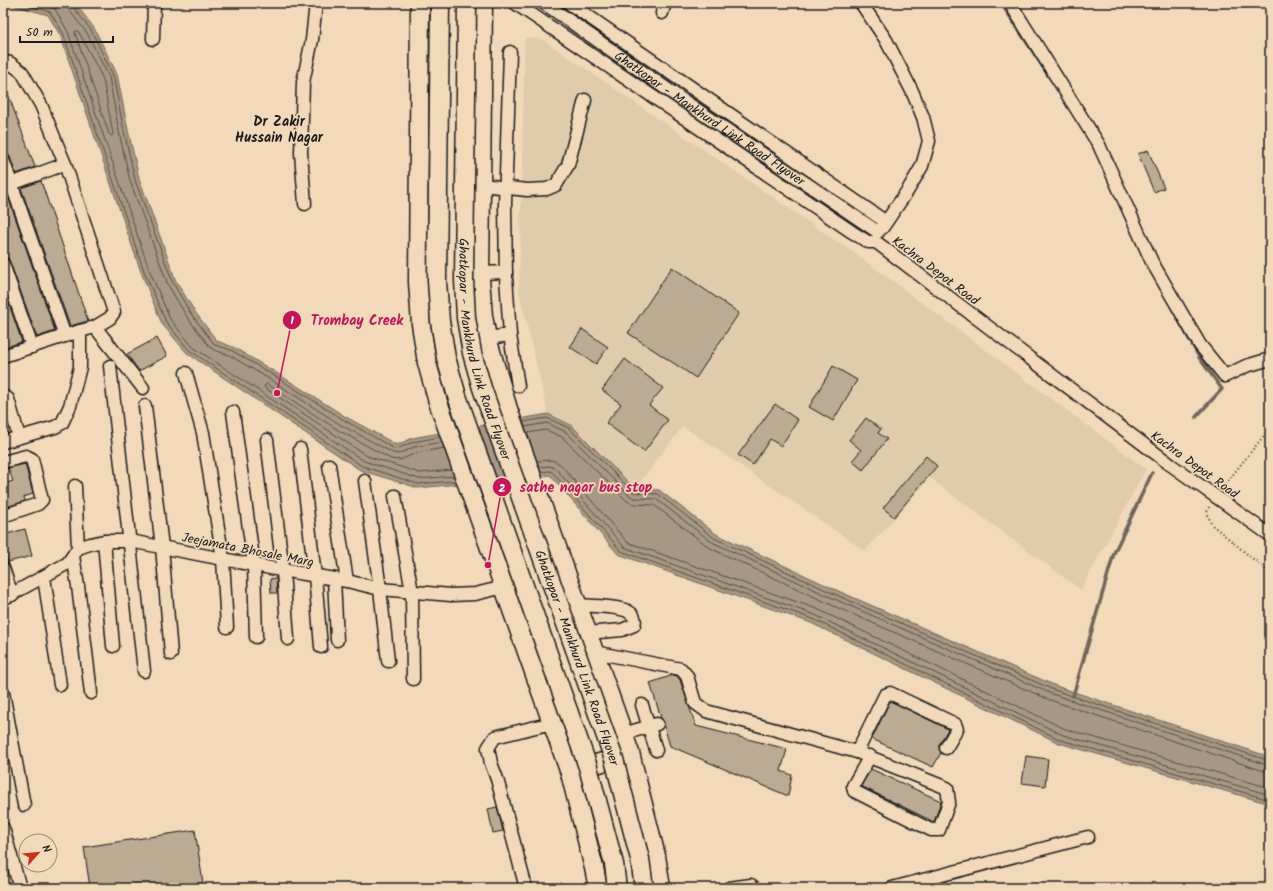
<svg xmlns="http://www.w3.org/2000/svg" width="1273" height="891" font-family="Kalam,sans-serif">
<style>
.built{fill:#e1cbad}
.water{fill:#a89883;stroke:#70665a}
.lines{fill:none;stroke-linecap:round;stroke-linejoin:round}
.shore{stroke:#544e45;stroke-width:1}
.stream{stroke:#70665a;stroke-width:3.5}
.building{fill:#bcaa92;stroke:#1c1c1c}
.minor-casing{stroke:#1c1c1c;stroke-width:15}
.highway-casing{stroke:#1c1c1c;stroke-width:21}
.path{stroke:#1c1c1c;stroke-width:2;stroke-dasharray:1 3;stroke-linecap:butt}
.minor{stroke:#f1d9b9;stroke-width:12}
.highway{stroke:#f1d9b9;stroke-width:18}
.highway-bridge-casing{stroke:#1c1c1c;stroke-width:21;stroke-linecap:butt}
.highway-bridge{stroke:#f1d9b9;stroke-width:18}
.labels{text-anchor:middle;stroke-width:3.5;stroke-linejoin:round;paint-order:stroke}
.street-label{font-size:13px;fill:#1c1c1c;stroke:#f1d9b9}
.neighbourhood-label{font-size:14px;font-weight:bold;fill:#1c1c1c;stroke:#f1d9b9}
.leader{fill:none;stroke:#c2185b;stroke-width:1.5}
.callout-dot{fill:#c2185b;stroke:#f1d9b9;stroke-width:1.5}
.mark-label{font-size:12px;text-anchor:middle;font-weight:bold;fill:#fff}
.callout-label{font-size:14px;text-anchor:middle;font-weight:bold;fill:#c2185b;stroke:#f1d9b9;stroke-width:3.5;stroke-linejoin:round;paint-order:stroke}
</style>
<rect width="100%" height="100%" fill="#f1d9b9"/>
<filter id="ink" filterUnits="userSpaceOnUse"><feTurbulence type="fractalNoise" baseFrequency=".025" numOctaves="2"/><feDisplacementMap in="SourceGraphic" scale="8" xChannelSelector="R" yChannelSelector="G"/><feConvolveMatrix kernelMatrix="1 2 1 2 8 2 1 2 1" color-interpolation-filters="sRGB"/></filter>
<g filter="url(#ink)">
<path class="built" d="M525 38 542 39 864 260 1146 469 1081 590 930 478 865 551 683 426 635 489 571 425 548 414 519 291Z"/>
<path class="water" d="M3 3H75L94 28 117 74 128 130 139 178 176 281 195 312 217 341 233 347 275 372 346 417 397 445 412 438 548 414 571 425 635 489 659 490 716 534 843 593 1056 686 1270 757V804L1059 743 811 623 618 554 550 475 418 488 360 470 187 353 162 324 141 272 60 35 48 15 9 4H3Z"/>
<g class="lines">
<path class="shore" d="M21 3 50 12 63 33 144 271 166 322 189 350 362 466 418 484 455 481
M39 3 55 9 68 32 149 269 170 319 193 347 364 461 419 479 454 476
M67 3 69 10 87 33 109 77 119 132 130 181 168 285 187 317 210 347 214 350 229 355 271 380 341 425 393 453 399 454 414 447 442 442
M72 3 73 7 91 30 113 75 124 131 135 180 173 283 191 314 215 345 231 350 273 375 344 420 395 449 399 448 413 442 440 437
M76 31H78L81 36 103 79 113 134 112 136 109 134 75 33Z
M523 422 547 418 569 428 633 492 658 494 714 538 841 597 1054 690 1270 761
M525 427 547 423 566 432 630 496 634 498 656 499 712 542 839 601 1052 694 1270 766
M527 433 546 430 562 437 627 501 634 504 654 505 710 548 836 607 1050 700 1264 771 1270 772
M444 448 416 453 400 460 391 459 338 430 267 384 264 386 265 388 367 456 419 473 452 470
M537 461 552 460 560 464 627 542 817 609 1065 729 1270 788
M539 467 550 466 556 469 624 547 815 615 1063 735 1270 795
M541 472 550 471 553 473 621 551 813 619 1061 740 1270 800"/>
<path class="stream" d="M1001 3 1054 84
M1173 310 1200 359 1222 389 1196 417
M1073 696 1114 553 1152 473"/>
</g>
<path class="building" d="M3 83H4L35 167 16 174 10 157 8 154 3 153Z
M1148 150 1164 188 1154 192 1138 154Z
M41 181 88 321 70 326 21 188Z
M3 194H7L55 331 37 337 10 262 8 258 3 257Z
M672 267 739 313 696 378 628 333Z
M3 287 22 342 3 348Z
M582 329 608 347 596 364 570 347Z
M157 338 167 356 139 371 127 354Z
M625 359 663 388 649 405 668 420 644 452 606 423 621 404 602 390Z
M833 366 857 380 833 421 809 407Z
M775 404 798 420 781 446 770 439 753 465 738 455Z
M866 418 881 429 878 433 887 439 863 470 852 461 861 450 849 440Z
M926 456 937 466 894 517 883 508Z
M25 464 33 494 24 497 25 501 3 508V492L6 491 4 484 13 481 8 468Z
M25 529 32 556 8 562 3 547V535Z
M276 578 277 593H271L270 579Z
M673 675 677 676 680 680 696 726 787 749 781 771 792 775 788 796 670 746 664 726V722L661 718 650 683Z
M890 701 948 729 939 745V748L941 753 933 767 872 739Z
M1026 756 1048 759 1045 786 1022 783Z
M871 769 941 801 934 822 861 786Z
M497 807 503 831 493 833 488 809Z
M195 830 203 883 171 888H90L84 847Z"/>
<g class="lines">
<defs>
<g id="minor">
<path d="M515 3 852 232 868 242H876L1171 465 1270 535"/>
<path id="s1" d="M544 3 681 99 878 232"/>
<path d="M569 3 886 222"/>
<path d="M861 3 886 40 912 91 923 117 929 141 922 166 908 190 882 228"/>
<path d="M1010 3 1099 145 1152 262 1200 345 1225 376 1246 366 1270 359"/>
<path d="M662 13 665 3"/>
<path d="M153 39 154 3"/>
<path d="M3 61 10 63 22 72 41 105 65 164 114 312 110 318 95 327 80 331 3 356"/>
<path d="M3 160 65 336"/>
<path d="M482 185 527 190 547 189 556 185 568 165 585 100"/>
<path d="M3 187 65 164"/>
<path d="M305 204 301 153 303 82 312 40 316 3"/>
<path d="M3 264 32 347"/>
<path d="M481 273 506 272"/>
<path d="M95 327 143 388"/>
<path d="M510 335 518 386"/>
<path d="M487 338 510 335 506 277 505 204 510 52"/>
<path d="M110 366 144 671"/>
<path d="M186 373 203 433 223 559 227 627"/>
<path d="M3 396 8 399 19 437"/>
<path d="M145 406 162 547 171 654"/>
<path d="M233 412 254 565 256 637"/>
<path d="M267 440 283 571 288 639"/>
<path d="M3 442 55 427 62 423 70 406 80 367V331"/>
<path d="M300 449 315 576 321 647"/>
<path d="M3 462 26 456 32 459 42 500 38 504 3 516"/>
<path d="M329 465 347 581"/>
<path d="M365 481 380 589 388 661"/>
<path d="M75 486 78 548"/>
<path d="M395 496 412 592 413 679"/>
<path d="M104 541 113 646"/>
<path d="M73 556 78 586 91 693"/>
<path d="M3 568 12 595"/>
<path d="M44 577 60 685"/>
<path d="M334 579 337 640"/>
<path d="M3 599 68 563 78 548 90 544 104 541H130L275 569 347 581 380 589 451 595 475 594 504 587"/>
<path d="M577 605C589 606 620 606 629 612 634 615 636 620 634 625L622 630 587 633"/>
<path d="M594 652 681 669 687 676 695 703 706 711 857 752 947 788 949 802 939 830H931L854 791 853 786 870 756"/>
<path d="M3 693 24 805"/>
<path d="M642 705 656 750"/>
<path d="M623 734 657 724"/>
<path d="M857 752 885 695 890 693 955 724 957 729 946 748"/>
<path d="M3 828 20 888"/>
<path d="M526 888 497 779 491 763 488 748 495 737 552 723"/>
<path d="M729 888 751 885 755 888"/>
<path d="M892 888 1088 837"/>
</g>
<path id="highway" d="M420 3 418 282 421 324 427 363 438 402 570 773 594 868 598 888
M483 3 480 279 483 316 487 338 508 409 630 753 656 856 661 888
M574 771 628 754"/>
</defs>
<use href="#minor" class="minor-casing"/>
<use href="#highway" class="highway-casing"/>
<path class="path" d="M1223 487 1270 428
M1209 507 1207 512 1211 524 1270 573"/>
<use href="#minor" class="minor"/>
<use href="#highway" class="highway"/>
<defs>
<g id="highway-bridge">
<path d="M440 3 437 281 440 321 446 358 457 396 588 767 614 864 617 888"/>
<path id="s2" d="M467 3 464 280 466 318 472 353 482 388 614 759 640 859 644 888"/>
</g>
</defs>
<use href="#highway-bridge" class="highway-bridge-casing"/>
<use href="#highway-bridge" class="highway-bridge"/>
</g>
</g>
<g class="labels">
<g class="street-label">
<text dy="5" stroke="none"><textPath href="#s1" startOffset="202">Ghatkopar - Mankhurd Link Road Flyover</textPath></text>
<text transform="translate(936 270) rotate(37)" y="5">Kachra Depot Road</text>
<text dy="5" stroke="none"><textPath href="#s2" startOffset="349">Ghatkopar - Mankhurd Link Road Flyover</textPath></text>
<text transform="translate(1195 464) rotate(36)" y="5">Kachra Depot Road</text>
<text transform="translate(248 549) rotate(11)" y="5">Jeejamata Bhosale Marg</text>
<text dy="5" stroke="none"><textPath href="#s2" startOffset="673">Ghatkopar - Mankhurd Link Road Flyover</textPath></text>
</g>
<g class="neighbourhood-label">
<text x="279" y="126">Dr Zakir<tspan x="279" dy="16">Hussain Nagar</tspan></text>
</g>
</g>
<path class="leader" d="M277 393L292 320M488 565L502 487"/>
<g class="callout-dot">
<circle cx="277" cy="393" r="4"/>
<circle cx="488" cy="565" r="4"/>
<circle cx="292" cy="320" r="10"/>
<circle cx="502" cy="487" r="10"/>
</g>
<g class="mark-label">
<text x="292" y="324">1</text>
<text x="502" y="492">2</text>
</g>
<g class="callout-label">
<text x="357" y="325">Trombay Creek</text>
<text x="586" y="492">sathe nagar bus stop</text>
</g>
<rect width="1273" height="891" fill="none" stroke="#f1d9b9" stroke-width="16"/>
<rect x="8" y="8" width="1257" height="875" fill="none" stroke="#1c1c1c" stroke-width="1.5" filter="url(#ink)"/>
<g transform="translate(38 853) rotate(63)"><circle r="19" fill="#f1d9b9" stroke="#9c8d7a"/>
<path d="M0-3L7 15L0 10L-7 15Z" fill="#c8321e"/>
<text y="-6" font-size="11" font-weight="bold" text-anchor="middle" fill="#1c1c1c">N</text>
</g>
<path d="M20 36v6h93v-6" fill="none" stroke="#1c1c1c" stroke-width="2"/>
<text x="26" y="36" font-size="12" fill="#1c1c1c" stroke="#f1d9b9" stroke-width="3" paint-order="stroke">50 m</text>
</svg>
